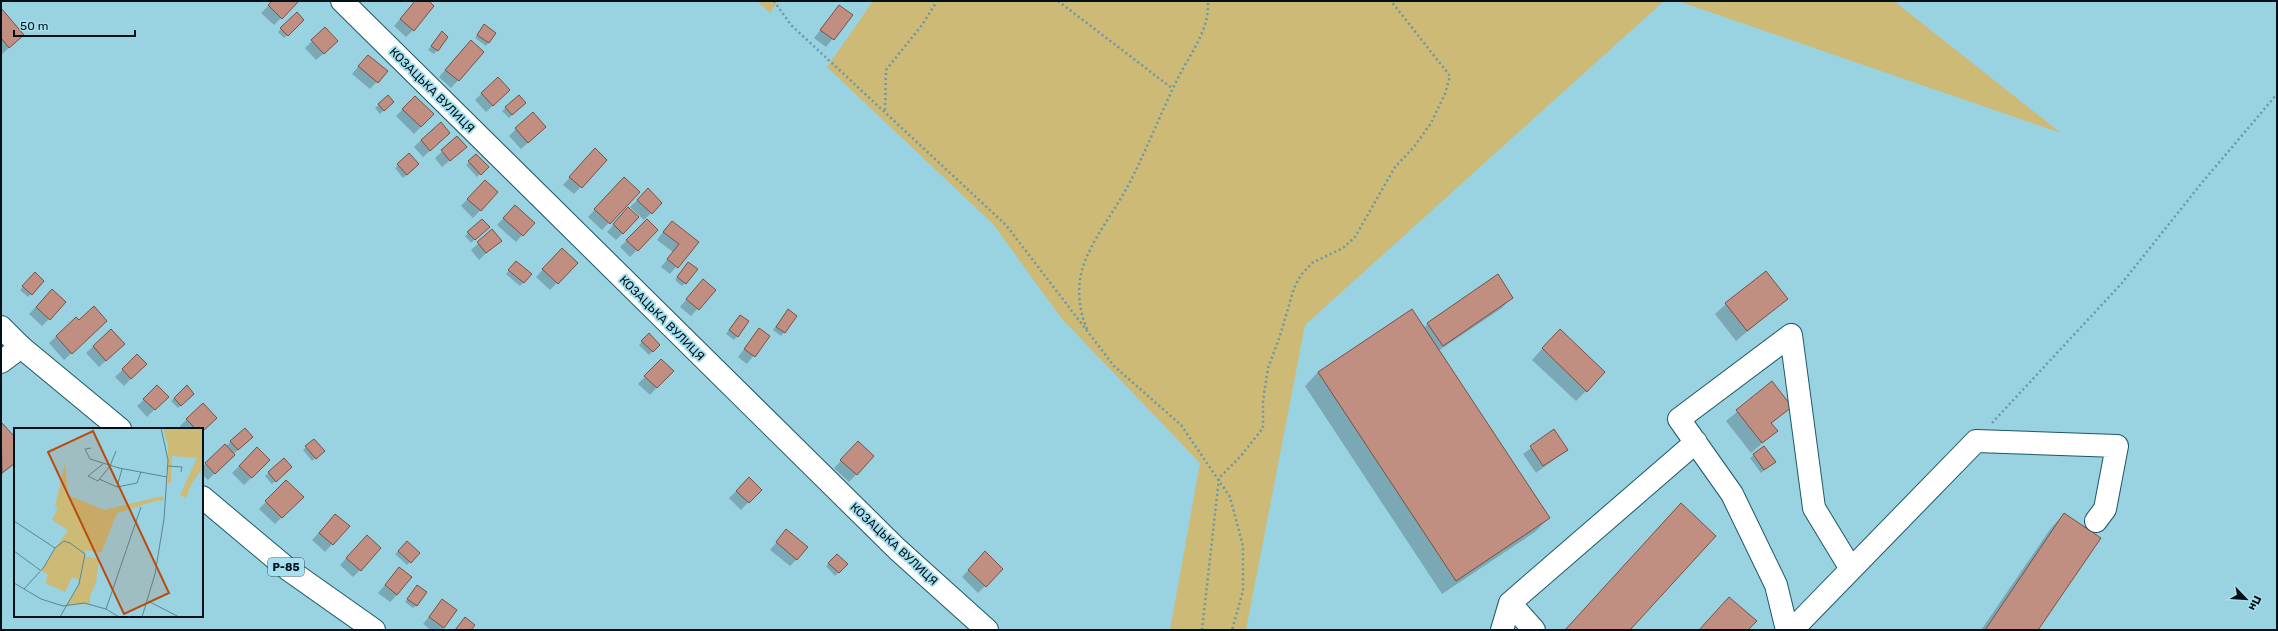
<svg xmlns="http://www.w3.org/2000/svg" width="2278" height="631" font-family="Rubik,sans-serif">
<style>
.green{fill:#ccba76}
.shadow{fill:#0003}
.building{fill:#c08f82;stroke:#7b4f43}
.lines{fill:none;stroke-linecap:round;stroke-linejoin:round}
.minor-casing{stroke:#1c5764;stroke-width:24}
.major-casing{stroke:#1c5764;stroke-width:24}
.path{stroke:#6a98a4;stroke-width:2.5;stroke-dasharray:2 3;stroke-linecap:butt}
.minor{stroke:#fff;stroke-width:22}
.major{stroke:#fff;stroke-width:22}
.labels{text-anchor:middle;stroke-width:4;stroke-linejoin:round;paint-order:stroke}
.shield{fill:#a6e0ef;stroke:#325058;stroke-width:1}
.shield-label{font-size:11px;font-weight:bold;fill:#001217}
.street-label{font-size:12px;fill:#001217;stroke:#a6e0ef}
.inset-road{fill:none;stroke:#5c8691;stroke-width:1}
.view{fill:#ba4b0e;fill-opacity:0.15;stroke:#ba4b0e;stroke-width:2}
.inset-edge{fill:none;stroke:#001217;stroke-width:2}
</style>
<rect width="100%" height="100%" fill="#99d3e2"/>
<path class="green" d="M757 1H778L770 13Z
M873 1H1664L1305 325 1246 630H1170L1200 463 1062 319 993 224 827 67Z
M1678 1H1894L2061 133Z"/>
<path class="shadow" d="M273 1 297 2 274 25 261 13Z
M415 1H427L413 30 406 37 394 26Z
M1 10 23 35 1 55Z
M297 13 303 20 284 38 278 32Z
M833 14 851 16 826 47 814 38Z
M484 25 489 42 486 46 475 38Z
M439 36 447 37 434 54 428 50Z
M312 41 330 48 316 60 305 48Z
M464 48 483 52 451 88 439 77Z
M361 63 386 72 370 89 352 74Z
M482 93 502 97 486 112 475 100Z
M519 96 525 103 509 118 502 111Z
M388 97 393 102 380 114 375 108Z
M415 97 433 114 414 134 396 116Z
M516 129 538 134 521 149 509 136Z
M457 138 465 147 442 167 435 158Z
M421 140H442L423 157 414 147Z
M476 156 487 167 477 177 466 165Z
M588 157 606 160 574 194 563 185Z
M398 165 415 168 403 178 395 168Z
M617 185 638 192 602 230 588 217Z
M478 188 497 192 473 218 461 206Z
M648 190 661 203 644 220 630 207Z
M508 213 522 235 516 242 497 225Z
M621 216 623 233 616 240 607 232Z
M647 220 657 230 630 257 620 247Z
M665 229 697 242 670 274 661 267 673 252 657 240Z
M485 230 471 243 465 236 468 233Z
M492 231 500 240 479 260 471 250Z
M555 256 576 263 550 290 536 277Z
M513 266 530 275 520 286 506 274Z
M685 266V283L682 286 675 280Z
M35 274 43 281 28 297 20 290Z
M696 288 714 290 691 316 680 307Z
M45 297 49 319 42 326 29 314Z
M1512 297 1502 308 1438 351 1549 518 1535 532 1442 594 1305 386 1318 372 1423 328 1428 324Z
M1786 299 1736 341 1715 314 1726 304Z
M785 314 796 316 781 336 773 330Z
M76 318 79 321 99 328 64 360 49 343Z
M737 319 748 322 734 340 726 334Z
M759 329 769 336 747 364 738 357Z
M111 330 117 351 99 367 86 353Z
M649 335 659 345 649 355 639 345Z
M1549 341 1586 391 1576 401 1532 360Z
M137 356 145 364 124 386 115 377Z
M661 360 672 371 650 395 638 384Z
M1772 383 1791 407 1771 424 1776 431 1751 453 1726 421Z
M157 387 167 397 147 417 137 406Z
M187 387 193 394 178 408 171 401Z
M203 404 202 431V429H182L180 426Z
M1 424 15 438V463L1 475Z
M244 430 248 440 208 480 202 474V467Z
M1554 431 1567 450 1536 473 1523 454Z
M314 440 320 454 312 461 303 450Z
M1764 447 1771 465 1761 473 1750 458Z
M257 448 269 460 244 485 232 473Z
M851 450 873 456 849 482 834 468Z
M284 459 291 467 272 484 265 476Z
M749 479 760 490 741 510 729 498Z
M286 481 302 497 275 524 259 509Z
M2064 514 2037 630H1981L2051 528Z
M335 515 348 526 325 552 312 540Z
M1667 519 1629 630H1565Z
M786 531 797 559 790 566 770 550Z
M407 542 419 553 407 565 395 554Z
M360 543V570L353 577 340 565Z
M837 555 847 564 835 576 826 566Z
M978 560 985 586 978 593 962 577Z
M399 568 397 595 390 602 378 593Z
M417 586V605L413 608 405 602Z
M442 600 444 627 441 630H431L423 624Z"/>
<path class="building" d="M272 1H297L298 2 282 19 268 5Z
M415 1H429L434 6 414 31 400 19Z
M839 5 853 15 834 40 820 30Z
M1 8 24 35 9 48 1 38Z
M297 12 304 20 288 36 280 28Z
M484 24 496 33 489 43 477 35Z
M325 27 338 41 324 54 311 40Z
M442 31 448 37 438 51 431 46Z
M471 40 484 52 459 81 445 70Z
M368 55 388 71 378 83 358 66Z
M498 77 510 90 493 106 481 93Z
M388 95 394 102 384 111 378 104Z
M519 95 526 103 512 115 505 107Z
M415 96 434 114 421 127 402 109Z
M533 112 546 127 528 143 515 128Z
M441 122 450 133 430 151 421 140Z
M457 136 467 147 450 161 441 150Z
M595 148 607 160 582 188 569 177Z
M409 153 419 164 407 175 397 164Z
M476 154 489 167 481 175 468 161Z
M624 177 640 192 610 224 594 209Z
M485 180 498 192 481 211 467 199Z
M648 188 662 203 652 214 637 200Z
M515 205 535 223 523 236 503 218Z
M628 207 639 217 623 234 613 224Z
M482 219 490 227 475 240 467 232Z
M647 219 658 230 638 251 626 240Z
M672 221 699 242 678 268 667 259 679 244 663 232Z
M492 229 502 241 486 253 477 242Z
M562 248 578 263 558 284 542 269Z
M516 261 532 274 524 283 508 270Z
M688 262 698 269 686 284 677 277Z
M1766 271 1788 299 1747 331 1725 303Z
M35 272 44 281 32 295 22 286Z
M1498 274 1513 298 1443 346 1427 323Z
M703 279 716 290 699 310 686 299Z
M52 289 66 302 50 320 36 307Z
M94 306 107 321 72 354 56 336 76 317 79 320Z
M788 309 797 316 785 333 776 327Z
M1412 309 1550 518 1456 581 1318 372Z
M740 315 749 321 738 337 729 330Z
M759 328 770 336 755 357 744 349Z
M111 329 125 344 106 361 93 346Z
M1560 329 1605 372 1587 392 1542 348Z
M649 333 660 345 653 352 641 341Z
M137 354 147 364 131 379 122 369Z
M661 359 674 371 657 388 644 376Z
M1772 381 1792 407 1771 423 1778 431 1762 443 1736 410Z
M157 385 169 397 155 410 143 399Z
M187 385 194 394 181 406 174 398Z
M203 403 217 418 202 432V429H196L186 419Z
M1 422 15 437V463L2 473Z
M245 428 253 437 238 450 230 441Z
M1554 429 1568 450 1543 466 1530 446Z
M314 439 325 451 316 459 305 446Z
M858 441 874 456 857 475 840 460Z
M225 444 235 455 215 474 205 463Z
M1764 446 1776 462 1764 470 1753 454Z
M257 447 270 460 252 478 239 466Z
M284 458 292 467 276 482 268 472Z
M749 477 762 490 749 503 736 491Z
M286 480 304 497 282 518 265 501Z
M1681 503 1716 536 1630 630H1565Z
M2064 513 2101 538 2038 630H1985Z
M335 514 350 526 333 545 319 533Z
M786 529 808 547 797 560 776 542Z
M367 535 381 548 361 571 346 558Z
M407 541 420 553 411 563 398 551Z
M985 551 1003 569 986 587 968 570Z
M837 554 848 564 839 573 828 563Z
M399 567 412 577 397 595 385 585Z
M417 585 427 592 417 606 407 599Z
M1729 597 1757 621 1748 630H1699Z
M442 599 457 610 444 628 429 617Z
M465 617 475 625 471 630H455Z"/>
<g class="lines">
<defs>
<path id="minor" d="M342 1 897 549 987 630
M1 362 21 347
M1502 630 1510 603
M1534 630 1510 603 1696 442
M1787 630 1776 585 1732 494 1679 419 1791 335 1814 508 1851 569
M1792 630 1976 441 2117 446 2105 509 2096 521"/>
<path id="major" d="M1 327 21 347 120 429
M202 497 289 570 374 630"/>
</defs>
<use href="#minor" class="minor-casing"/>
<use href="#major" class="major-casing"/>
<path class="path" d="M774 1 791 25 1006 225 1114 366 1181 425 1230 497 1243 546V591L1232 630
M1058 1 1173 89
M885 110 886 70 922 25 937 1
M1087 329C1078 308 1076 283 1085 261 1096 234 1115 210 1129 184 1147 149 1161 112 1179 76 1191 53 1210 28 1208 1
M1992 423 2122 283 2200 185 2277 94
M1202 630 1219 478 1240 457 1263 428V401L1268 368 1280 336 1294 288 1301 275 1312 263 1343 248 1355 237 1395 167 1414 147 1431 123 1445 94 1450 76 1391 1"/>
<use href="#minor" class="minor"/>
<use href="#major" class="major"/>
</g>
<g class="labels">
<rect class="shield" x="268" y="558" width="36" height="18" rx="3"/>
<g class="shield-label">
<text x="286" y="571">Р-85</text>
</g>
<g class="street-label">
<text transform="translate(432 90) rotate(45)" y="4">КОЗАЦЬКА ВУЛИЦЯ</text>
<text transform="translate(662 318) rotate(45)" y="4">КОЗАЦЬКА ВУЛИЦЯ</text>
<text transform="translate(894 544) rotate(43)" y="4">КОЗАЦЬКА ВУЛИЦЯ</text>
</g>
</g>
<g transform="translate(14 428)">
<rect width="189" height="189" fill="#99d3e2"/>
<path d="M149 0H189V39L177 57 172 70 166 67 183 30 158 28 157 55H154V17ZM51 35 54 67 90 82 148 68 151 72 141 73 103 85 87 125 72 122 65 152 58 149 51 164 31 155 34 147 27 142 54 102 38 92 44 80 41 79ZM71 128 85 131 82 155 76 168V176L52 177 65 156Z" fill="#ccba76"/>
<path class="inset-road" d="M77 20 71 21 76 31 105 40 153 49M89 36 74 48 84 53 96 38 102 23M154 38 168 39 167 44M85 51 103 59 108 41M103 59 123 55 127 44M0 93 41 120M0 123 26 142M0 155 27 171 49 178 70 175 92 181 105 189M10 161 30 139 41 120 50 113 56 115 71 126 65 156 46 189M134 173 165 189M92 181 127 79M128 189 141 146 150 91 154 32 147 0"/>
<path class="view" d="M79 3 155 165 110 186 34 24Z"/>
<rect width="189" height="189" class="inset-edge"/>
</g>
<rect width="2278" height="631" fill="none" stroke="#001217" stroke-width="4"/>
<g transform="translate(2246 599) rotate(115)" stroke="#a6e0ef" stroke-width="3" paint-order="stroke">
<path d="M0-3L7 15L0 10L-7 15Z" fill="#001217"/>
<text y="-6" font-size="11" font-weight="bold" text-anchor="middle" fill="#001217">Пн</text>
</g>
<path d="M14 30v6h121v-6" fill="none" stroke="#001217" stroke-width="2"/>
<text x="20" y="30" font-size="12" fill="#001217" stroke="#a6e0ef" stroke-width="3" paint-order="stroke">50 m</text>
</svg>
